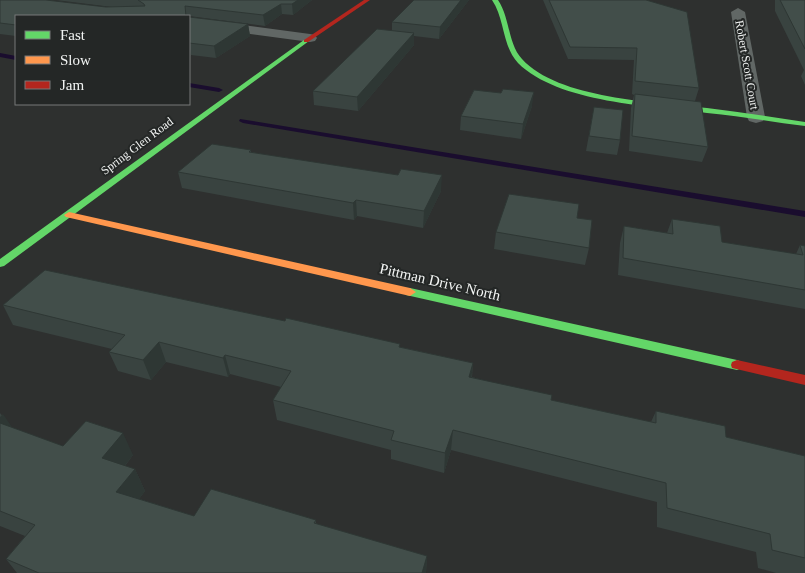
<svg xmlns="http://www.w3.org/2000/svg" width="805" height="573" font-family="Georgia,serif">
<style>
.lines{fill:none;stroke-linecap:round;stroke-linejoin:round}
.stream{fill:#1a0d2e;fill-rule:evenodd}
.street{fill:#616765;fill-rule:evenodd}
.fast{fill:#63d668;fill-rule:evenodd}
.slow{fill:#ff974d;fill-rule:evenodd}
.jam{fill:#b3261e;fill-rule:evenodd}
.wall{fill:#394340}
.shaded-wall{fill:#2e3734}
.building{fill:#424e4a;stroke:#2e3734}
.labels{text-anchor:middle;stroke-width:4;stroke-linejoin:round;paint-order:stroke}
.far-street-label{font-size:12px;fill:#f2f4f3;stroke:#242726}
.street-label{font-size:15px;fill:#f2f4f3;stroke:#242726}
</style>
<rect width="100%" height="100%" fill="#2e302f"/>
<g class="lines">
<path class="stream" d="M0 53 16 56V60L0 57Z
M189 83 219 88 223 90 219 92 189 87Z
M240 119 805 211V217L243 123 239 121Z"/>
<path class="street" d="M738 8 745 12 765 117 763 121 756 123 749 121 747 117 731 12Z
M189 18 310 34 315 35 317 38 315 41 310 42 189 26Z"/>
<path class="fast" d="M492 0H498C510 18 508 44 522 59 558 99 655 102 707 108 740 112 772 117 805 122V126C772 122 740 116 707 113 652 106 558 103 518 63 502 46 505 19 492 0Z
M304 40 309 41 4 266 0 267V259Z
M410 288 737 360 742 362 743 365 742 368 737 370 406 295 404 292Z"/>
<path class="slow" d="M69 212 410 288 416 292 410 296 66 217 64 215Z"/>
<path class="jam" d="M364 0H370L308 42H304V40Z
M737 360 805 375V385L732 368 731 365 732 362Z"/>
</g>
<path class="wall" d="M0 0 106 7H112L56 0H312L293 15 282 14 265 26 189 16H16V36L0 34Z
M414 0H469L439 39 414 36V45L358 111 314 105 313 91 392 31V22Z
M543 0H646L699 88 695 101 708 147 702 162 629 151 631 108 634 95 632 94 634 60 568 59Z
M775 0H805V85L801 76 804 70 775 11Z
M189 17 248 24 250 36 216 58 191 55 189 57Z
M532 106 521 139 460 130 461 116Z
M594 107 620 140 617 155 586 151Z
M251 150V152L441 191 423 228 357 216 354 220 182 188 178 172Z
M577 218 589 248 585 265 494 249 496 232Z
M672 219 722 242 796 254 800 245 805 246V309L618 275 620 243 624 226 667 233Z
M3 305 285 321 400 344V347L473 363 472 377 551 400 651 422 656 411 726 437 805 456V573H776L758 568 756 552 657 527V502L451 450 444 473 391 459V450L277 420 273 400 281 387 230 374 228 377 166 362 151 380 118 371 109 352 112 349 13 325Z
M0 413 12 428 63 446 133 455 125 466 135 469 145 491 139 499 194 516 316 520V524L427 556 426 573H17L6 559 25 536 0 526Z"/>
<path class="shaded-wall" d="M298 0H312L293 15 292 4Z
M461 0H469L439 39 440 27Z
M281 4 282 14 265 26 263 15Z
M248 24 250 36 216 58 214 46Z
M414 33V45L358 111 357 97Z
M189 43 191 55 189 57Z
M534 92 532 106 521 139 523 124Z
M442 175 441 191 423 228 424 211Z
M356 200 357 216 354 220 353 203Z
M159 342 166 362 151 380 143 360Z
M225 355 230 374 228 377 223 358Z
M473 363 471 382 469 377Z
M3 414 18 436 0 429V417Z
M453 430 451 450 444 473 445 453Z
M123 433 133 455 114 480 102 458Z
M135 469 145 491 128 514 116 492Z
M427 556 426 573H422Z"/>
<path class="building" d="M0 0H46L106 7 145 6 144 4 138 0H298L292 4H281L263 15 185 6 186 16H16V25L0 23Z
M414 0H461L440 27 392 22Z
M549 0H646L687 12 699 88 635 81 637 48 570 47Z
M780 0H805V49Z
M189 17 248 24 214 46 189 43Z
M377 29 414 33 357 97 313 91Z
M503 89 534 92 523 124 461 116 474 90 501 93Z
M635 94 701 102 708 147 632 136Z
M594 107 623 110 620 140 589 136Z
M212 144 251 150 249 152 398 175 401 169 442 175 424 211 356 200 353 203 178 172Z
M509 194 579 204 577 218 592 220 589 248 496 232Z
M672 219 720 226 722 242 803 255 800 245 805 246V290L623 258 624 226 673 234Z
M45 270 285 321 286 318 400 344 399 347 473 363 469 377 552 395 551 400 656 423V411L725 426 726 437 805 456V558L772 550 770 534 667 508 666 483 453 430 445 453 391 440 394 431 273 400 291 371 225 355 223 358 159 342 143 360 109 352 125 335 3 305Z
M86 421 123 433 102 458 135 469 116 492 194 516 211 489 316 520 314 523 427 556 422 573H39L6 559 35 525 0 511V423L63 446Z"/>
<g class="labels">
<g class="far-street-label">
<text transform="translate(747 65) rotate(80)" y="4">Robert Scott Court</text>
<text transform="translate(137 146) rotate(-37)" y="4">Spring Glen Road</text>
</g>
<g class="street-label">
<text transform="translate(440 282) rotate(13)" y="5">Pittman Drive North</text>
</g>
</g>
<rect x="15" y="15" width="175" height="90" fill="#242726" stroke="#767978"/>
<rect x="25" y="31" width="25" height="8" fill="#63d668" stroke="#767978"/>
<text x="60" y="40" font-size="15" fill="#f2f4f3">Fast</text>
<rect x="25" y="56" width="25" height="8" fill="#ff974d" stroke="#767978"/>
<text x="60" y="65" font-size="15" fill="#f2f4f3">Slow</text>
<rect x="25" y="81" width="25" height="8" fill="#b3261e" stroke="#767978"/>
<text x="60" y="90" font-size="15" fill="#f2f4f3">Jam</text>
</svg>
